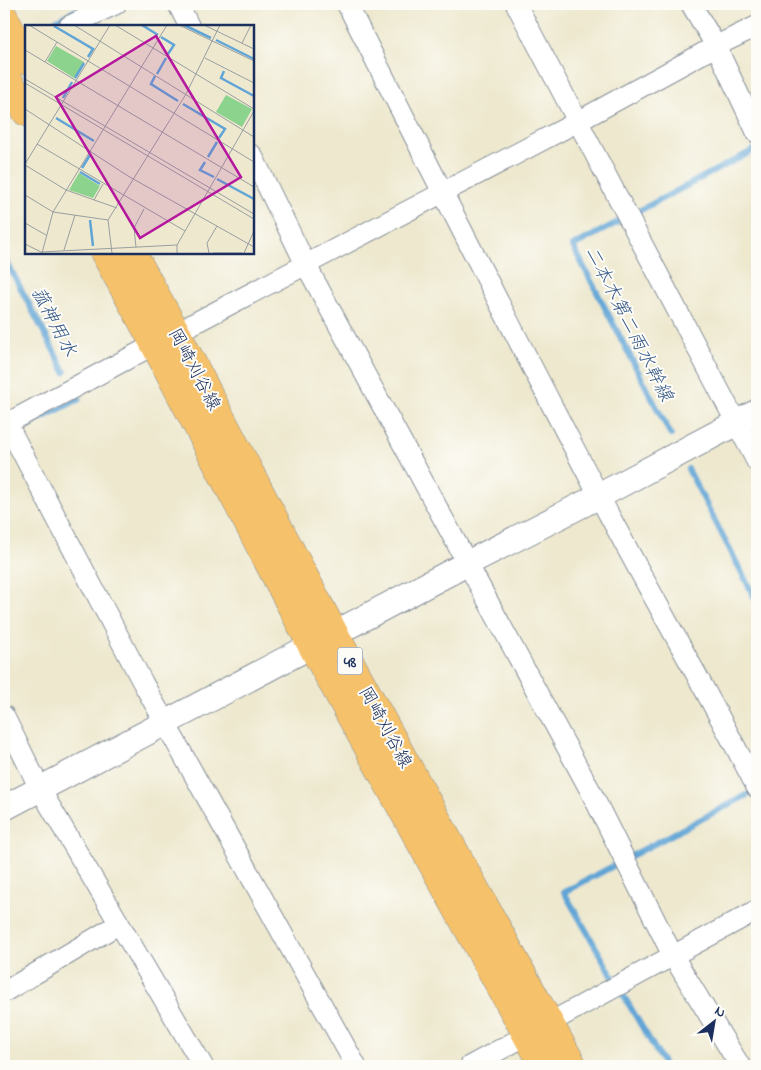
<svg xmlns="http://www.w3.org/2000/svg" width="761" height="1070" font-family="'Indie Flower','Klee One',sans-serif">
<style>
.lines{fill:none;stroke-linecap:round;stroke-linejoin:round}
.stream{stroke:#61a5d6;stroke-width:6}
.minor-casing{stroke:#848c96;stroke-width:22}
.tertiary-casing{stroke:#848c96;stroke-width:27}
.primary-casing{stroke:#848c96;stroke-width:29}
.minor{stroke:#fff;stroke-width:20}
.tertiary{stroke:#fff;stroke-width:25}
.primary{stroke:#f5c16b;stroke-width:28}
.labels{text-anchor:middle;stroke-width:4;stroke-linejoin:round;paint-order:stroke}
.shield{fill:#fdfcf7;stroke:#5f6c8c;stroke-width:1}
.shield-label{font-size:16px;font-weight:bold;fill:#1b2f5e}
.street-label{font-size:18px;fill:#1b2f5e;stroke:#fdfcf7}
.water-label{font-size:19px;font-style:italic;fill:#345888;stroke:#fdfcf7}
.inset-river{fill:none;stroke:#61a5d6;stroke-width:2.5}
.inset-road{fill:none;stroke:#999ea1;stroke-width:1}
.view{fill:#b5179e;fill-opacity:0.15;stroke:#b5179e;stroke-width:2.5}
.inset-edge{fill:none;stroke:#1b2f5e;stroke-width:2.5}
</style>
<rect width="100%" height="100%" fill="#fdfcf7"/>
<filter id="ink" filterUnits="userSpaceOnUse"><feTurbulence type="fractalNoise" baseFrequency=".02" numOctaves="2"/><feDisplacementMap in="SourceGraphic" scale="10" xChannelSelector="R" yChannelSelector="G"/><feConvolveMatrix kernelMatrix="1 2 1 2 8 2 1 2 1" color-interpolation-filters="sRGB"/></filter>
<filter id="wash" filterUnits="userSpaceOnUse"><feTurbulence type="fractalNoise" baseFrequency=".0096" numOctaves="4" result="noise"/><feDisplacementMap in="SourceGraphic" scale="20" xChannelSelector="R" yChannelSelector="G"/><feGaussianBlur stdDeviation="1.12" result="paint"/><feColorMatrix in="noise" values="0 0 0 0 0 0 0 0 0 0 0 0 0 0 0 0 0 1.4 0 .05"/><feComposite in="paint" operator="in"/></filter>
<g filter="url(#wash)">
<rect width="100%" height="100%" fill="#ede8ce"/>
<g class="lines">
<path class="stream" d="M46 26 88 4
M637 212 756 149
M622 220 573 246 671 435
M4 257 65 372
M28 425 79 399
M688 469 757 602
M631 856 749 794
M613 977 564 892 617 864
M622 993 665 1066"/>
</g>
</g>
<g filter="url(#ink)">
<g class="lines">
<defs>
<path id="minor" d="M178 4 189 26
M347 4C430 168 513 332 598 494 650 593 706 689 757 788
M516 4 757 462
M691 4 716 46 757 133
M69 26 116 4
M252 155 306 265 590 790 673 956 740 1066
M4 418 143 683 356 1066
M4 425 185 328 577 122 716 46 757 26
M4 716 40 789 203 1066
M4 992 119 924
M470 1066 757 910"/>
<path id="tertiary" d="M4 808 468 563 599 496 757 412"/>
<path id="primary" d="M4 17 26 60
M4 71 26 112
M104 252 155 345 312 646 544 1066
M132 252 176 332 334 633 573 1066"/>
</defs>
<use href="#minor" class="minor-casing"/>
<use href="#tertiary" class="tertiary-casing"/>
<use href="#primary" class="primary-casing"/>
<use href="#minor" class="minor"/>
<use href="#tertiary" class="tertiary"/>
<use href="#primary" class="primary"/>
</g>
</g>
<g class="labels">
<rect class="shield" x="337.5" y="647.5" width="25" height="27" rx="4"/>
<g class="shield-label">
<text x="350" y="667">48</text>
</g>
<g class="street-label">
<text transform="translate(195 369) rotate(62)" y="6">岡崎刈谷線</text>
<text transform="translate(386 727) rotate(61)" y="6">岡崎刈谷線</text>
</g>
<g class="water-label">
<text transform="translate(55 321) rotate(62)" y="7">菰神用水</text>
<text transform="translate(630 323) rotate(63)" y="7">二本木第二雨水幹線</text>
</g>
</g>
<g transform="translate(25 25)">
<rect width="229" height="229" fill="#ede8ce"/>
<path d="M31 21 59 37 49 53 22 36ZM201 70 227 84 217 102 191 87ZM54 148 75 161 68 173 44 165Z" fill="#8cd38e"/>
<path class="inset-river" d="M117 0 133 10M159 0 186 13M29 1 68 24 63 32M136 12 149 20 143 29M191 15 229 34M199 46 196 53 229 71M132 49 141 33M130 51 126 59 153 76M50 53 59 38M38 73 47 57M158 79 200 104 194 113M31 93 69 116M183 132 192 117M180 137 175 145 189 152M57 143 65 130M55 147 75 159M192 154 229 174M65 195 68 221"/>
<path class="inset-road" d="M4 0 229 137M49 0 229 112M90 0 229 84M154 0 229 36M179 0 229 24M217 18 226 0M0 25 229 162M180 33 229 58M20 37 32 17M0 54 229 189M0 58 229 194M0 84 103 151 229 222M12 119 160 206M0 139 85 0M0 140 41 165 92 183M0 170 28 187 83 195M69 175 78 159M83 195 161 69 195 0M83 195 87 228M0 198 21 210M0 219 16 227 152 220M111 222 109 203 119 184M39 225 50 190M17 228 28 187 142 0M152 228V220L229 86M184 228 182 218 192 201M188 228H217M219 228 229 206"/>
<path class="view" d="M131 11 216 152 115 213 31 72Z"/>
<rect width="229" height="229" class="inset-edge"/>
</g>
<rect width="761" height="1070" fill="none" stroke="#fdfcf7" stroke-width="20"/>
<g transform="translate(714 1022) rotate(31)" stroke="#fdfcf7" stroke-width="4" paint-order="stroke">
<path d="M0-4L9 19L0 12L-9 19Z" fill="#1b2f5e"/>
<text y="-8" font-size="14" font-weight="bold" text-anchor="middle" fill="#1b2f5e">N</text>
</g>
</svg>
